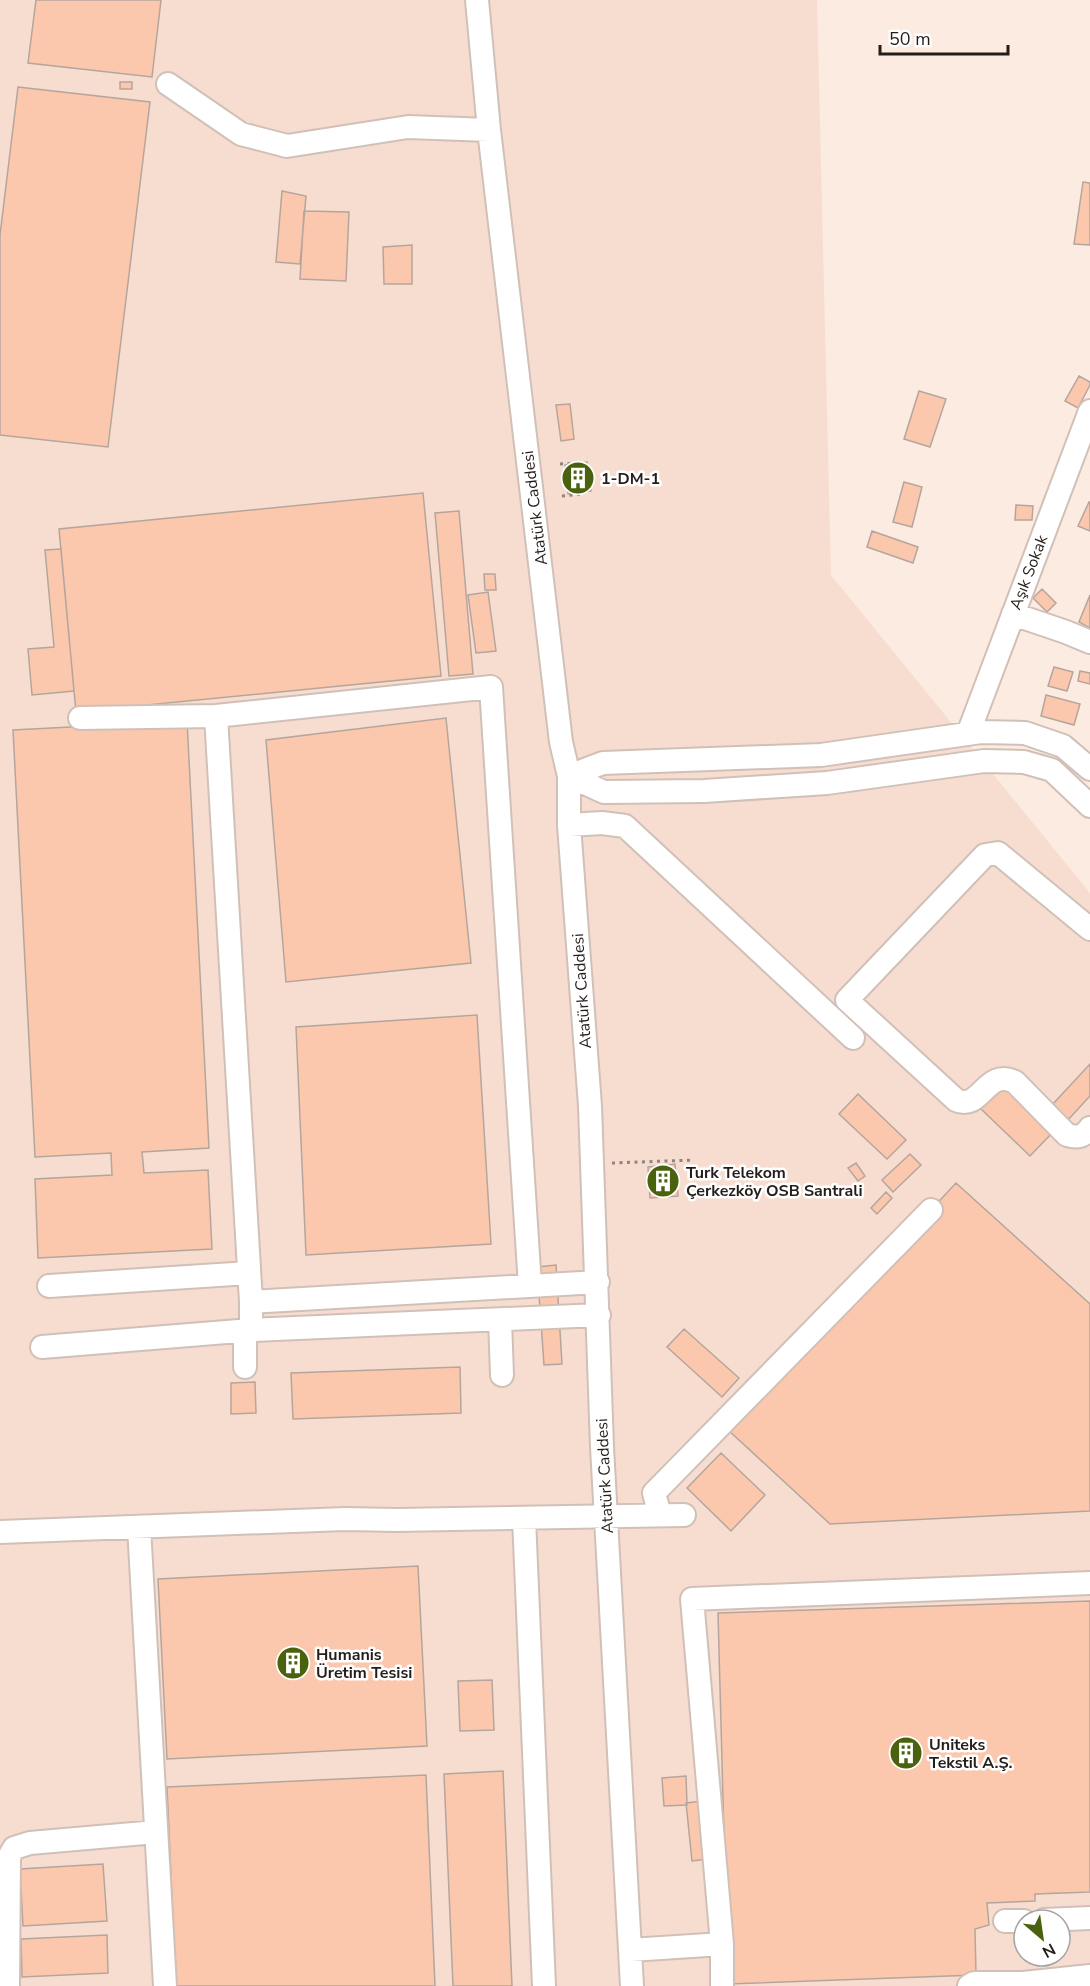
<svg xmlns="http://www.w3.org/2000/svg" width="1090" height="1986" font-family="'Nunito Sans',sans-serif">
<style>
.built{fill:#f6ddd0;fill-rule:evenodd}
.building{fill:#fbc8ae;stroke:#b6a59c;stroke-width:1.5}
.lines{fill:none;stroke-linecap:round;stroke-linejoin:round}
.minor-casing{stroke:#d1c0b7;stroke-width:26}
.path{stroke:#90847d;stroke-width:3;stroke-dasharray:3 4.5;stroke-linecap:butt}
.minor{stroke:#fff;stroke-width:22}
.labels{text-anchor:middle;stroke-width:5;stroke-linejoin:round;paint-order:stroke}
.poi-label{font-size:16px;font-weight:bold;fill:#241e1a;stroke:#fff;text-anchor:start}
.street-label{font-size:16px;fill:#241e1a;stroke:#fff}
</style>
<rect width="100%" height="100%" fill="#fcebe1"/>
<path class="built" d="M0 0H817L831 575 1090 893V1986H0ZM1024 1920H1060V1956H1024Z"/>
<path class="building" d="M36 0H161L152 77 28 63Z
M120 82H132V89H120Z
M18 87 150 102 108 447 0 435V235Z
M1083 182 1090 183V245L1074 244Z
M282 191 306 196 300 264 276 262Z
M304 211 349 212 346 281 300 279Z
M412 245V284H384L383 247Z
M1079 376 1090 382V385L1078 408 1065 401Z
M919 391 946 399 930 447 904 439Z
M570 404 574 439 561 441 556 405Z
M587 462 591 491 568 494 565 465Z
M904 482 922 487 912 527 893 522Z
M423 493 441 676 76 712 59 529Z
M1089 502H1090V531L1078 526Z
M1016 505 1033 506 1032 520H1015Z
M459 511 473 674 449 676 435 513Z
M872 531 918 547 913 563 867 547Z
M61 549 74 691 32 695 28 649 54 647 45 550Z
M484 574H495L496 590H485Z
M1042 589 1056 603 1047 612 1033 598Z
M488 592 496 651 476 653 468 595Z
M1090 595V628L1079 622Z
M1054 667 1073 672 1067 691 1048 686Z
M1080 671 1090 673V684L1078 681Z
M1046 695 1080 704 1074 725 1041 716Z
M446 718 471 963 286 982 266 740Z
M187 721 209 1148 142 1152 144 1173 208 1170 212 1249 38 1258 35 1179 112 1175 111 1153 35 1157 13 730Z
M477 1015 491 1244 306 1255 296 1027Z
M1090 1064V1096L1068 1120 1052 1105Z
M1004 1083 1054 1131 1030 1156 980 1108Z
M858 1094 906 1140 887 1159 839 1114Z
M910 1154 921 1165 893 1192 882 1180Z
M856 1163 865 1176 858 1181 848 1168Z
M675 1164 678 1196 650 1198 648 1167Z
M956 1183 1090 1304V1511L830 1524 727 1429Z
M886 1192 892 1198 877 1214 871 1208Z
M556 1265 562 1364 544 1365 537 1267Z
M684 1329 739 1378 722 1397 667 1347Z
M460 1367 461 1413 293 1419 291 1373Z
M255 1382 256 1413 231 1414V1383Z
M721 1453 765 1495 731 1531 687 1488Z
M418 1566 427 1746 167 1759 158 1579Z
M1090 1601V1892L1035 1894V1901L987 1903 989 1925 975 1929 976 1975 728 1984 718 1613Z
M492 1680 494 1730 460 1731 458 1681Z
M503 1771 512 1986H453L444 1774Z
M426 1775 435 1986H176L167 1787Z
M686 1776 687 1805 664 1806 662 1778Z
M703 1801 708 1859 692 1861 686 1803Z
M103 1864 107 1921 23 1926 20 1869Z
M107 1935 108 1973 22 1977 21 1939Z"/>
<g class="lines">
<defs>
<path id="minor" d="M477 0 489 130 561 742 569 776V825L590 1106 602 1447 632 1986
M168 84 241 134 287 146 408 127 489 130
M1013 614 1066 632 1090 642
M216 716 251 1302
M80 718 216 716 491 687 530 1286
M968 734 1090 411
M569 776 604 792 704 791 827 783 984 761 1024 762 1052 770 1090 806
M569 776 603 763 821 755 981 732 1025 733 1063 746 1090 769
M569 825 602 823 625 826 853 1038
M1090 929 998 853 985 855 847 1000 956 1100C981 1112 986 1067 1015 1082L1067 1135C1078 1138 1083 1137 1090 1128
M598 1282 251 1302V1330L599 1315
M49 1286 249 1273
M500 1320 502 1375
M42 1347 251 1330
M245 1367V1331
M660 1515 654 1493 931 1210
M524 1518 544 1986
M139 1527 165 1986
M0 1532 345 1519 397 1520 684 1515
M1044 1920 1090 1918
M1005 1921H1024
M631 1950 722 1944
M8 1986 9 1857 14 1848 30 1843 156 1832
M722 1986V1944L692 1599 1090 1583
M969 1986 974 1983H1023L1090 1976"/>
</defs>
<use href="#minor" class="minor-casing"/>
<path class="path" d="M560 464 580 463
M562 496 582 494V492
M612 1163 694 1160"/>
<use href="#minor" class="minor"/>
</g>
<defs>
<symbol id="building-disc" viewBox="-11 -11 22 22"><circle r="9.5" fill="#4a610e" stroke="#fff"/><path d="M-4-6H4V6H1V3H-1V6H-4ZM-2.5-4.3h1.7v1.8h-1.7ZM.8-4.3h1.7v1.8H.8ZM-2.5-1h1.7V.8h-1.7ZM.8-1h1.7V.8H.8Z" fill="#fff"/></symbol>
</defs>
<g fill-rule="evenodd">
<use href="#building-disc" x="559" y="459" width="38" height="38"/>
<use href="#building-disc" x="644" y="1162" width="38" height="38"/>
<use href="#building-disc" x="274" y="1644" width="38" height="38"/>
<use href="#building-disc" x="887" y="1734" width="38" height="38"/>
</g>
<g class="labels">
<g class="poi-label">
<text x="601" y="484">1-DM-1</text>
<text x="686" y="1178">Turk Telekom<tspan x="686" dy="18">Çerkezköy OSB Santrali</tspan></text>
<text x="316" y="1660">Humanis<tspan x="316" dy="18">Üretim Tesisi</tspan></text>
<text x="929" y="1750">Uniteks<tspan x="929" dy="18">Tekstil A.Ş.</tspan></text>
</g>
<g class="street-label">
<text transform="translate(534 508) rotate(-97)" y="6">Atatürk Caddesi</text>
<text transform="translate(1028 572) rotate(-69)" y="6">Aşık Sokak</text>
<text transform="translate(581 991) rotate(-94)" y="6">Atatürk Caddesi</text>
<text transform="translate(604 1476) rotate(-93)" y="6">Atatürk Caddesi</text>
</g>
</g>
<g transform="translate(1042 1938) rotate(151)"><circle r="28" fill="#ffffff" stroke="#a7a5a3" stroke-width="1.5"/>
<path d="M0-4.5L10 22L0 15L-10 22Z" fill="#4a610e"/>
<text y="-9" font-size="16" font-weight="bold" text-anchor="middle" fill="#241e1a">N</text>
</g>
<path d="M880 45v9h128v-9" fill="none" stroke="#241e1a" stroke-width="3"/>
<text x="889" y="45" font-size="18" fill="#241e1a" stroke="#ffffff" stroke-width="4.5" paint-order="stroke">50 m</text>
</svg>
